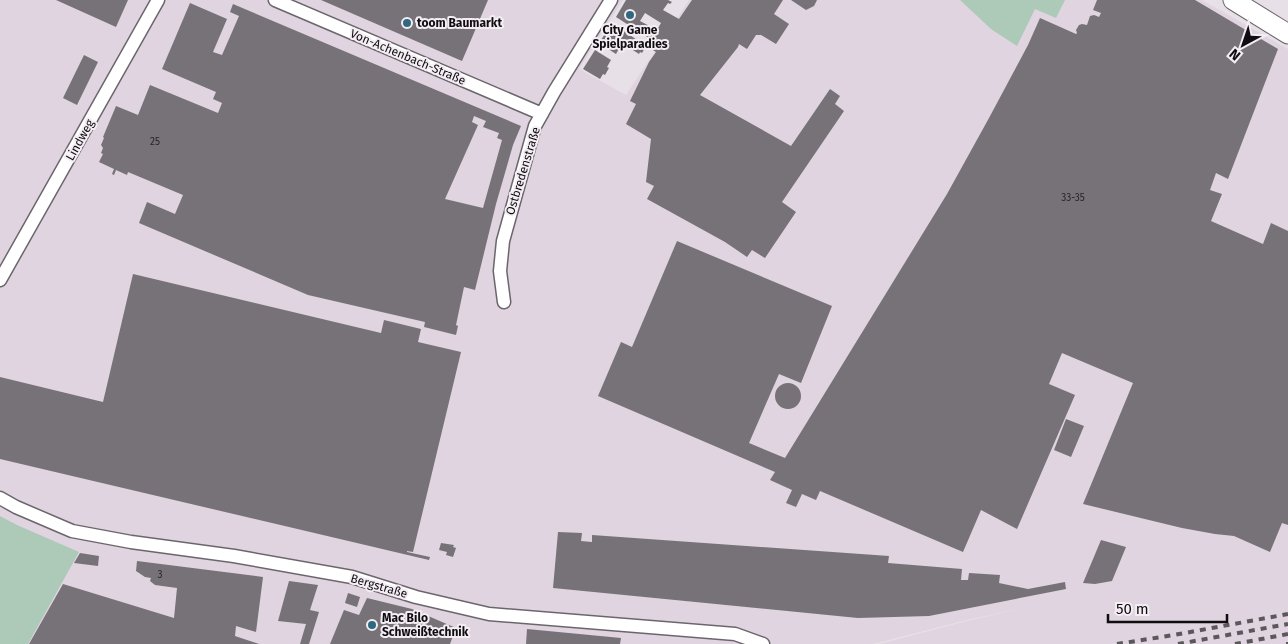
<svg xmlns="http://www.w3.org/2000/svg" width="1288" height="644" font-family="'Fira Sans',sans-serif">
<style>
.built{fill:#dfd4e0}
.green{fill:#adc9b8}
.building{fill:#767278;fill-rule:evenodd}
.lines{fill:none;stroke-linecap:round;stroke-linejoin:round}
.street-casing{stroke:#6b666b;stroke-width:15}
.secondary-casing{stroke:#6b666b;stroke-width:21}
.street{stroke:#fff;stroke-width:12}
.secondary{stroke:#fff;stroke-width:19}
.rail{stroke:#5b575b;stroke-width:4;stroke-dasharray:6 6;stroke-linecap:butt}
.poi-dot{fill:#2e6981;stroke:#f4eef4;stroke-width:2}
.labels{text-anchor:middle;stroke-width:4;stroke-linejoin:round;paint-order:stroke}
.number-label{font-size:10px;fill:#292629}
.poi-label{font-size:12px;font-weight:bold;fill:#0f0d0f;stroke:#f4eef4;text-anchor:start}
.street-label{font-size:12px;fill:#0f0d0f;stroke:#f4eef4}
</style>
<rect width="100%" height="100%" fill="#e7e1e7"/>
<path class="built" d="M0 0H623L579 69 626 95 689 0H1202L1288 49V644H879L967 621 1037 605 967 620 873 644H0Z"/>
<path class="green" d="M960 0H1065L1056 18 1035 9 1017 46 991 29Z
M0 516 17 525 79 552 28 644H0Z"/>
<path class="building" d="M56 0H128L116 27Z
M321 0H488L462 61Z
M626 0H668L672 2 670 4 668 3 663 10 679 19 692 0H783L774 14 789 24 776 44 761 35H756L747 49 739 44 738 47 700 95 791 146 830 89 840 96 835 104 844 111 782 202 796 212 765 258 752 250 747 257 725 242 647 199 654 186 646 182 651 139 626 124 636 104 630 101 649 62 656 52 648 47 652 40 616 17ZM645 13 661 23 657 30 640 21Z
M791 0H817L814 6 806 10Z
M1097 0H1195L1278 49 1228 179 1216 173 1210 190 1222 194 1211 221 1263 244 1271 223 1288 231V525L1282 523 1270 552 1234 536 1215 534 1182 528 1083 504 1133 383 1062 353 1049 384 1075 395 1017 529 981 510 963 552 820 491 816 500 802 494 796 507 786 503 792 490 770 480 775 472 598 396 621 342 632 347 677 241 832 306 801 383 779 374 749 443 785 458 947 194 989 118 1028 45 1040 18 1076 34 1077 33 1076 30 1079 25 1082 24 1087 25 1090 16 1094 15 1099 17 1101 13 1093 10Z
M190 3 227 19 213 52 222 55 239 16 230 12 233 4 521 126 513 145 496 204 475 290 464 287 456 325 458 326 456 335 424 327 425 322 308 295 139 223 147 202 175 214 183 195 128 172 127 175 116 170 114 175 112 174 114 169 99 162 103 154 101 153 103 148 101 145 104 138 103 137 116 106 138 115 150 85 218 113 222 103 213 99 216 92 162 69ZM474 116 486 121 483 127 499 133 497 138 502 140 483 208 445 199 478 125 472 122Z
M612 23 646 46 642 53 640 52 639 54 622 43 616 54 599 43Z
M595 50 611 60 607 67 609 68 605 75 603 74 600 79 583 69Z
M84 55 98 62 77 105 63 98Z
M133 274 381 333 384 320 421 329 418 342 461 352 413 552 407 551V552L430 557 429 560 0 459V377L103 402Z
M775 396a13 13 0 1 1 26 0a13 13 0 1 1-26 0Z
M1066 419 1084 426 1071 457 1054 450Z
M558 532 582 533 581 541 592 542V535L889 556 888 563 962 569 961 580H968L969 573 1000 575 999 583 1028 589 1065 582 1066 589 929 616 858 618 553 588Z
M1101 540 1126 547 1112 581 1095 584 1083 583Z
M441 543 454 545 453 547 456 548 453 557 446 555 447 552 439 550Z
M80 553 99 556 98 566 74 563Z
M137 561 263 577 256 632 236 626 235 636 259 644H29L63 584 174 618 177 588 155 585 150 581 151 578 145 577 136 571Z
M289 581 318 585 310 610 319 612 309 644H300L306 624 278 621Z
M348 593 360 597 357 607 345 603Z
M367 598 412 609 456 628 450 644H330L344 610 359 615Z
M527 629 621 638 620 644H526Z"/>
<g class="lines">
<defs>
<path id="street" d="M275 0 542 114
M0 280 158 0
M504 302 500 271 503 241 535 126 554 92 611 0
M0 498 16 507 72 531 131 542 234 556 352 577 416 597 489 614 735 634 763 644"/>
<path id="secondary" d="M1233 0 1288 34"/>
</defs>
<use href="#street" class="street-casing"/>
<use href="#secondary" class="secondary-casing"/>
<use href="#street" class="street"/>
<use href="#secondary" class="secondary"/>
<path class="rail" d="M1117 644 1174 635 1288 614
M1178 644 1288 624
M1235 644 1288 634
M1286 644H1288"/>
</g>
<g class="poi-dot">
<circle cx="630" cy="15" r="5"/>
<circle cx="407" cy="23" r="5"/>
<circle cx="372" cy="625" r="5"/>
</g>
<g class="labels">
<g class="number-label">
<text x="155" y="145">25</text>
<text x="1073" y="201">33-35</text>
<text x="160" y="578">3</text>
</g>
<g class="poi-label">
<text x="417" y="27">toom Baumarkt</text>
<text x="630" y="34" text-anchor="middle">City Game<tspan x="630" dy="14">Spielparadies</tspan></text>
<text x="382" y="622">Mac Bilo<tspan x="382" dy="14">Schweißtechnik</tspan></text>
</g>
<g class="street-label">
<text transform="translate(408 57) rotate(23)" y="4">Von-Achenbach-Straße</text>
<text transform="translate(80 140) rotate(-61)" y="4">Lindweg</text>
<text transform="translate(523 171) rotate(-73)" y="4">Ostbredenstraße</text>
<text transform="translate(379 586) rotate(16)" y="4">Bergstraße</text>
</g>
</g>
<g transform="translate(1243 45) rotate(220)" stroke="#f4eef4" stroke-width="4" paint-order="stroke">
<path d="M0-4L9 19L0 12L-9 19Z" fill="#0f0d0f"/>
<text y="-8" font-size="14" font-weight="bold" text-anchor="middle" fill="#0f0d0f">N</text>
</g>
<path d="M1108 614v8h119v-8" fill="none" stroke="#0f0d0f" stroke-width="2.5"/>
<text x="1116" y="614" font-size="15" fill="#0f0d0f" stroke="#f4eef4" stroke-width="4" paint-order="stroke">50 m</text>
</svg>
